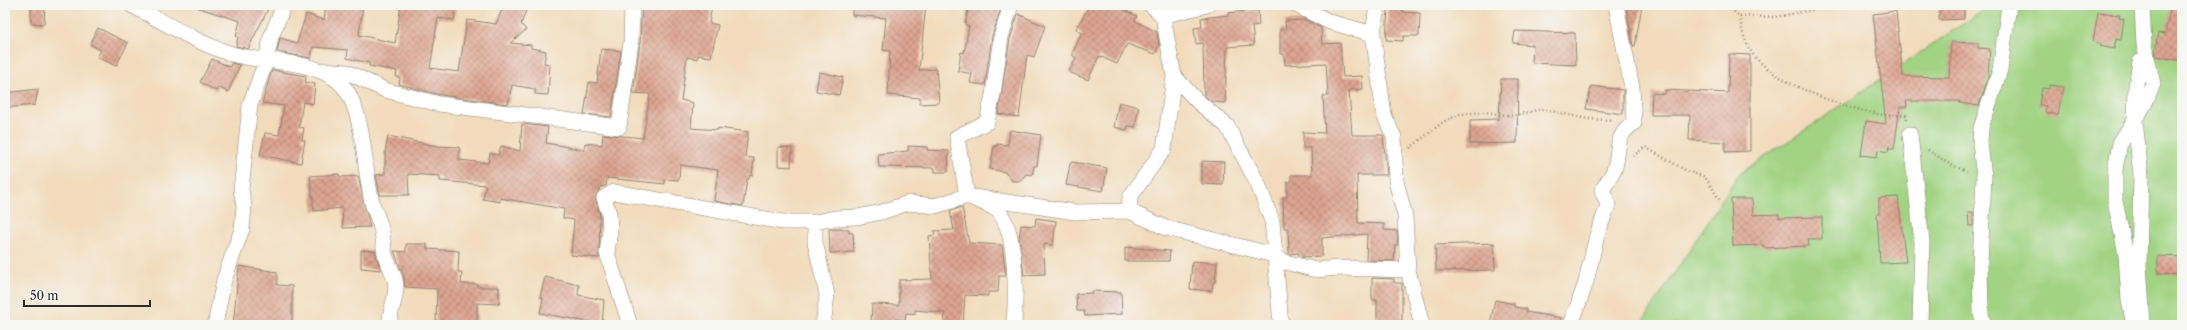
<svg xmlns="http://www.w3.org/2000/svg" width="2187" height="330" font-family="'Libre Caslon Text',serif">
<style>
.green{fill:#a1d382;stroke:#667f56}
.building{fill:url(#building-cross-hatch)}
.lines{fill:none;stroke-linecap:round;stroke-linejoin:round}
.minor-casing{stroke:#8e8373;stroke-width:16}
.path{stroke:#8e8373;stroke-width:2.5;stroke-dasharray:1 3;stroke-linecap:butt}
.minor{stroke:#fff;stroke-width:15}
</style>
<defs>
<pattern id="building-cross-hatch" width="8" height="8" patternUnits="userSpaceOnUse"><rect width="8" height="8" fill="#dea591"/><path d="M0 0l8 8M0 8l8-8" fill="none" stroke="#b48777"/></pattern>
</defs>
<rect width="100%" height="100%" fill="#f6f6f2"/>
<filter id="ink" filterUnits="userSpaceOnUse"><feTurbulence type="fractalNoise" baseFrequency=".025" numOctaves="2"/><feDisplacementMap in="SourceGraphic" scale="8" xChannelSelector="R" yChannelSelector="G"/><feConvolveMatrix kernelMatrix="1 2 1 2 8 2 1 2 1" color-interpolation-filters="sRGB"/></filter>
<filter id="wash" filterUnits="userSpaceOnUse"><feTurbulence type="fractalNoise" baseFrequency=".012" numOctaves="4" result="noise"/><feDisplacementMap in="SourceGraphic" scale="16" xChannelSelector="R" yChannelSelector="G"/><feGaussianBlur stdDeviation="0.9" result="paint"/><feColorMatrix in="noise" values="0 0 0 0 0 0 0 0 0 0 0 0 0 0 0 0 0 1.4 0 .05"/><feComposite in="paint" operator="in"/></filter>
<g filter="url(#wash)">
<rect width="100%" height="100%" fill="#f2dbbb"/>
<path class="green" d="M1991 5H2182V325H1641L1738 175Z"/>
<g id="blocks">
<path class="building" d="M31 5H45L44 24 31 23Z
M199 5H270L248 49 236 46 238 37 236 36 240 21 199 8Z
M326 5H363L359 35 395 43 401 5H440L456 7 454 20 438 18 430 68 459 72 467 20 496 24 504 5H528L521 24 526 30 510 43 531 45V48L546 51 544 63 550 64 548 95 535 94V89L512 85 508 104 441 95 399 84 400 77H396L397 71 369 66V63L347 58 348 50 313 47 311 58 277 52 280 38 297 43 306 14 324 20Z
M642 5H712L709 23 718 25 711 57 698 55 697 59 687 57 681 100 693 103 691 128 718 130V128L748 132 745 157 754 158 752 176 750 175 749 179H747L743 206 714 201 718 170 680 165 679 180 665 179V184L607 178 606 186 601 187 595 197 600 215 599 258 571 255 574 220 563 218 564 209 500 198V202L483 199 486 185 440 181V176L408 174 409 195H380L376 175 385 174V154L388 136 437 146 459 147V160L488 163 490 153 498 155 501 146 520 151 522 124 548 127 546 143 584 150 585 143 602 145 603 134 643 138 650 94 633 93 640 43Z
M852 5H926L919 70 936 69 939 103 920 104V98L888 95 890 51 883 50 886 18 852 15Z
M969 5H1002L992 36 985 85 970 83 972 74 958 71 961 52 964 53 969 26 965 25Z
M1090 5H1113L1137 16 1135 21 1157 32 1159 45 1155 54 1127 44 1117 64 1099 56 1088 80 1069 72 1076 58 1073 56V52L1082 33 1076 29Z
M1626 5H1642L1635 46H1633Z
M1939 5H1964V19L1939 20Z
M2171 5H2182V61L2156 56 2155 52 2158 33 2165 34Z
M1388 6 1402 7V12L1420 13 1419 36H1403V41L1386 40Z
M1258 10 1259 25 1252 26 1254 45 1227 47 1225 103 1213 102 1204 95 1203 43 1196 44 1194 28 1202 27 1201 18 1228 15V13Z
M1896 11 1903 76 1949 77 1951 42 1978 43V48L1990 49 1988 78 1979 106 1960 103V101H1906L1907 107H1900L1894 149H1889V146L1888 152 1878 150 1877 157 1861 155 1866 121 1886 124 1873 14Z
M2098 12 2120 15 2119 18 2124 19 2121 40 2116 39 2114 49 2100 46 2101 44 2093 42Z
M1018 14 1045 26 1034 57 1027 55 1019 117 998 114 1010 39Z
M1306 20 1321 28 1322 44 1340 43 1343 77 1362 76 1363 89 1349 90 1352 135H1383L1387 175H1357L1358 223 1384 224V230L1397 231 1398 245H1395L1394 261 1366 260 1367 234 1322 238V256L1301 257 1299 256V253L1289 254 1288 228H1284L1283 197H1287V182H1291V175H1312L1311 148H1303V132L1325 133 1323 96H1328L1326 63 1285 65 1284 54H1280V29H1286L1285 21Z
M98 28 128 43 116 66 97 57 101 50 90 44Z
M1515 31 1575 33 1576 65 1532 63 1533 45 1513 43Z
M601 49 621 51 611 117 584 114 589 82 597 83Z
M1729 54 1750 55V151L1725 152V142L1689 140 1690 115H1651L1652 93 1665 94V90L1728 93Z
M212 59 230 67 231 63 240 65 228 92 218 87 216 91 200 82Z
M272 70 306 76 305 82 315 84 313 104 303 102 299 127 304 128 302 140H305L301 163 260 155 265 133 279 135 284 106 262 103Z
M819 72 843 77 839 95 816 91Z
M1501 79H1518L1517 143 1470 144V120L1499 119Z
M2049 85 2063 87 2058 115 2045 112 2046 106 2039 105 2042 88 2049 89Z
M1591 86 1623 90V114L1586 109Z
M38 89 35 105 5 108V93Z
M1119 102 1139 107 1135 127 1128 126 1127 130 1114 127Z
M1010 130 1041 135 1037 166H1034L1032 175 1026 174 1020 181H1012L1005 172 990 169 994 146H997V144L1008 145Z
M908 146 927 147V150L949 151 948 172H935V168L879 167 878 154 908 151Z
M778 147 792 148 791 167 778 166Z
M1202 161 1224 162 1223 185 1202 184Z
M1072 162 1107 168 1103 191 1066 185 1070 164Z
M339 174 340 177 358 176 370 227 343 228 342 208 314 211 310 176Z
M1898 197 1906 262 1880 263 1877 214H1879V198Z
M1731 199H1752L1753 215 1779 214V218L1822 217V239H1808L1809 246 1763 248V245L1733 246Z
M962 207 969 243 1002 245 1006 276H999L998 292H988V296L965 295 963 325H944L945 313 915 310V314L906 313 905 320 895 319 894 324 871 322 872 304 899 305V280L932 279 929 236 935 235 934 231 954 230 950 211Z
M1968 212H1973V226H1969Z
M1036 218 1056 221 1053 245 1044 244 1045 274 1024 275 1019 238 1021 225 1035 226Z
M829 229H849V233H853L854 252 830 253Z
M1494 243 1495 270 1436 271 1435 245Z
M406 244H427V249L459 251 458 272H462L461 284H477V287H499V304L477 303V325L436 324 437 289 405 287 404 277 394 251 406 252Z
M1125 247 1170 251 1169 261H1125Z
M361 250 375 251 381 270 361 268Z
M2158 256 2182 257V275L2158 274Z
M1192 261 1217 263 1215 282H1213L1212 291 1190 289Z
M239 266 277 272V285L292 286V323L255 320 254 325H233Z
M545 277 579 285 578 295 604 300 602 325H589V322L540 313 543 298 540 297Z
M1372 278 1394 279V283H1402V323L1377 322V300H1372Z
M1092 291 1121 292 1122 314 1085 316 1084 311H1077L1076 294 1092 293Z
M1495 300 1514 304V307L1526 309V312L1561 318V325H1490Z"/>
</g>
</g>
<g filter="url(#ink)">
<use href="#blocks" fill-opacity="0" stroke="#8e8373" stroke-width="1"/>
<g class="lines">
<defs>
<path id="minor" d="M131 5C165 22 196 43 232 54 266 64 303 58 334 78 366 98 363 169 372 202 374 211 379 219 381 228 384 238 383 248 386 258 389 265 393 273 395 280 399 297 388 311 390 325
M1011 5 1001 37 993 95 987 122 957 137 967 196C974 199 993 206 998 211 1018 232 1016 297 1014 325
M1151 5 1163 16 1174 76 1196 100 1227 126 1258 184 1272 221 1281 325
M1296 5 1330 22 1373 34
M1377 5 1373 34 1384 115 1394 137 1396 181 1405 216 1408 270 1422 325
M1163 16 1207 5
M2140 62 2136 85 2135 120 2141 176 2139 264 2143 325
M323 70 347 72 385 90 439 104 619 127 631 42 632 5
M1910 134 1922 242 1920 325
M1129 211 1130 197 1164 149 1174 76
M815 222V242L827 295 823 325
M215 325 224 280 242 229 244 206 241 190 250 105 266 61 271 37 284 5
M630 325 607 253 610 230 609 213 604 198 614 192 783 222H815L835 218 857 217 882 212 908 203 935 206 967 196 1075 212 1129 211 1166 228 1274 255 1285 262 1316 270 1338 268 1408 270
M1571 325 1586 282 1597 235 1608 205 1602 190C1606 184 1611 177 1614 170 1621 150 1613 137 1634 123L1632 88 1616 5
M1984 325 1981 314 1980 264 1984 177 1980 143 1981 128 2000 70 2009 5
M2134 325 2129 301 2126 254 2115 201V170L2120 143 2144 105 2153 84 2144 45 2142 5"/>
</defs>
<use href="#minor" class="minor-casing"/>
<path class="path" d="M1724 5 1740 16C1741 32 1747 49 1759 61 1785 87 1843 107 1878 114 1887 116 1897 115 1906 115L1907 119
M1740 16 1775 17 1839 5
M1410 148 1443 122 1460 114 1485 112 1512 116 1542 109 1588 119 1613 120
M1928 150 1951 165 1967 171
M1633 156 1645 147 1687 171 1705 177 1721 202"/>
<use href="#minor" class="minor"/>
</g>
</g>
<rect width="2187" height="330" fill="none" stroke="#f6f6f2" stroke-width="20"/>
<path d="M24 300v6h126v-6" fill="none" stroke="#2b2b2b" stroke-width="2"/>
<text x="30" y="300" font-size="12" fill="#2b2b2b" stroke="#f6f6f2" stroke-width="3" paint-order="stroke">50 m</text>
</svg>
